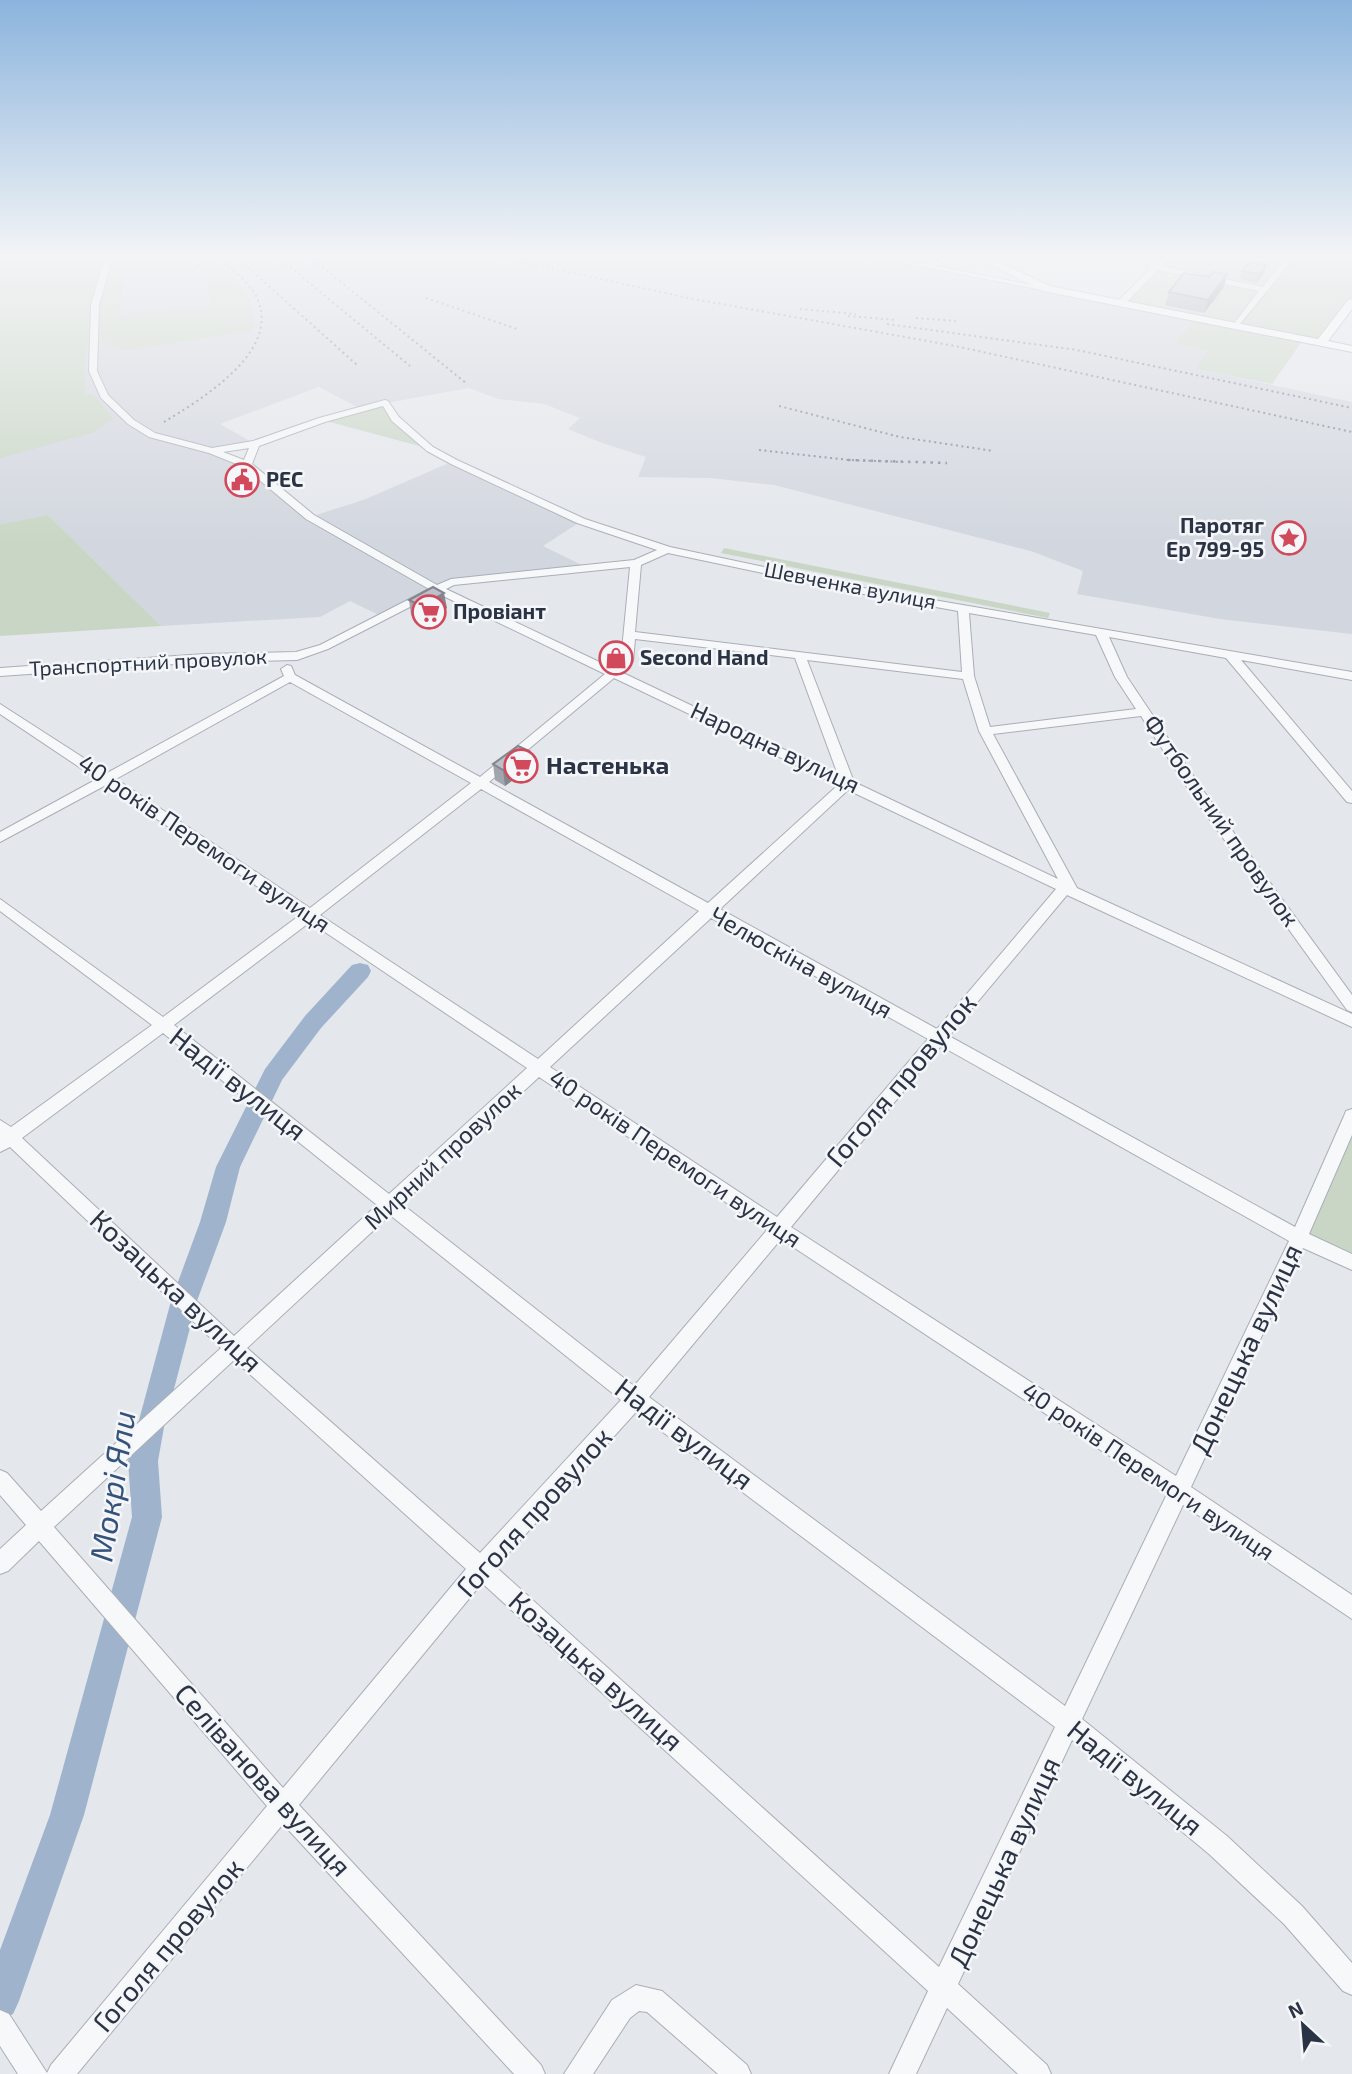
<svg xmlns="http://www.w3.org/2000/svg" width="1352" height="2074" font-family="'Exo 2',sans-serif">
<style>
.built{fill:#d2d6de}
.green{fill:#c9d6c5}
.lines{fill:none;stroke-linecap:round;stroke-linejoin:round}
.river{fill:#9fb4cc;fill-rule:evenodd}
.street-casing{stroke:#a9aeb7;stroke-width:2}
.secondary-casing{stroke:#a9aeb7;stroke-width:2}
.street{fill:#f7f8fa;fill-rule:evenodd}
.secondary{fill:#fff;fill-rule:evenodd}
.rail-far1{stroke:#7d8696;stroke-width:2;stroke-dasharray:2 3.5;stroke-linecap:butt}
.rail{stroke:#7d8696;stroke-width:2.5;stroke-dasharray:2.5 5;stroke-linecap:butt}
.wall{fill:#a1a5ae}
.shaded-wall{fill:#83868d}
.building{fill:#bbc0ca;stroke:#83868d;stroke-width:2}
.labels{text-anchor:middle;stroke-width:5;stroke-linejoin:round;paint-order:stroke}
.far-poi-label{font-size:21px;font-weight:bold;fill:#2b3445;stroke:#f4f6f9;text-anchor:start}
.far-street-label{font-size:21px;fill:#2b3445;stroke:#f4f6f9}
.street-label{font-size:24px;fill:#2b3445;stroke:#f4f6f9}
.poi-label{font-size:24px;font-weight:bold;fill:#2b3445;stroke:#f4f6f9;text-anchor:start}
.near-street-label{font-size:28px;fill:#2b3445;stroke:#f4f6f9}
.near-water-label{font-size:32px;font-style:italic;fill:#34527a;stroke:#f4f6f9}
</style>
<rect width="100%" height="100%" fill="#e4e7ec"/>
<path class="built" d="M110 253H857L1194 319 1175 343 1209 351 1197 369 1352 402V634L1220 619 1077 594 1083 571 1031 551 774 485 710 478 638 477 646 457 602 443 568 429 580 418 544 404 498 399 469 388 359 408 319 387 220 424 255 444 214 451 247 465 310 517 366 499 451 462 580 522 543 546 588 568 451 582 385 618 350 601 320 617 161 626 48 515 0 524V445L62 372Z"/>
<path class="green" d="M0 253H130L118 316 211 306 203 253H214C234 285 257 285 253 330L127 351 89 336 84 366 85 393 95 396 113 419 92 433 0 458Z
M1125 253H1352V302L1322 342 1122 302 1155 267Z
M1194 319 1303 340 1272 384 1196 369 1208 351 1175 343Z
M385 403 427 448 322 420Z
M48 515 161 626 0 636V524Z
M724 548 1050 613 1048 618 721 553Z
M1352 1116V1262L1299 1238Z"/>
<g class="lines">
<path class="river" d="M360 963 368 965 371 971 368 977 321 1028 282 1080 240 1167 226 1222 197 1301 164 1427 158 1461 162 1517 84 1815 19 2001 13 2014 0 2020V1950L50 1815 132 1517 128 1461 171 1301 200 1222 216 1167 265 1069 305 1016 352 965Z"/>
<defs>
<path id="street" d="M106 253H114L99 305 97 371 108 395 134 420 155 433 212 448 253 441 319 418 385 400 388 401 399 417 433 447 457 460 585 519 670 547 858 587 1352 672V680L1241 660 1352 791V803L1347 802 1226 658 1109 637 1127 677 1202 789 1352 995V1012L1347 1010 1192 795 1141 716 993 734 1077 888 1352 1014V1027L1067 895 949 1036 1295 1227 1344 1116 1346 1111 1352 1109V1135L1309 1234 1352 1254V1270L1303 1248 1191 1487 1352 1595V1619L1183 1505 1082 1719 1227 1836 1302 1906 1352 1963V1995L1343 1991 1284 1924 1209 1854 1072 1740 958 1984 1047 2065 1051 2074H1018L947 2008 916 2074H889L928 1991 482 1583 299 1805 541 2065 545 2074H514L283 1824 77 2074H18L0 2046V2010L9 2014 47 2073 51 2065 267 1806 39 1541 8 1571 0 1574V1549L26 1525 0 1495V1470L7 1473 41 1511 221 1348 10 1147 0 1152V1120L11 1127 152 1025 0 911V899L163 1017 300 915 106 785 0 842V832L97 779 0 714V704L107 773 284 676 281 669 287 665 291 666 295 675 480 777 605 674 437 593 328 649 297 660 205 662 0 676V668L205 654 296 652 320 645 429 589 306 519 244 467 209 453 149 437 128 424 101 398 89 371 91 305ZM383 406 392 421 427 451 451 464 577 523 657 550 634 560 451 579 437 585 314 515 252 464 259 446 325 422ZM249 448 244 460 223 452ZM668 553 858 593 958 611 962 672 635 632 641 565ZM630 567 621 660 612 668 446 589 454 585ZM969 613 1096 635 1115 677 1136 709 990 727 974 676ZM635 639 795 658 838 775 621 672 633 661ZM807 660 963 679 979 731 1058 879 854 782ZM614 678 838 785 708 903 489 782ZM290 682 471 783 310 908 116 779ZM481 789 699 911 538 1059 320 915ZM848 790 1056 889 937 1029 720 909ZM711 918 928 1039 777 1217 550 1067ZM310 922 527 1068 389 1194 174 1025ZM163 1033 377 1205 234 1336 22 1138ZM941 1046 1289 1241 1176 1476 791 1227ZM539 1077 767 1230 634 1386 402 1204ZM390 1215 621 1400 480 1553 247 1348ZM781 1239 1167 1494 1065 1706 649 1397ZM234 1360 466 1569 283 1788 54 1527ZM636 1412 1055 1727 939 1967 496 1567Z
M853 253C878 253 901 262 925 264 937 264 948 253 962 253L937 266 1051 289 1047 291Z
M1121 253H1131L1155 264 1166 253H1174L1162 266 1263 287 1290 253H1298L1236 329 1232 326 1259 291 1158 270 1124 305H1118V301L1151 268Z
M636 1985 662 1991 747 2065 751 2074H718L647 2012 639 2011 630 2018 593 2074H564L612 2000Z"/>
<path id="secondary" d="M967 253H980L1050 286 1318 339 1348 300 1352 299V309L1328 341 1352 346V352L1043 291Z"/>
</defs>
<use href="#street" class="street-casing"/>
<use href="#secondary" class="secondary-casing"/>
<use href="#street" class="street"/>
<use href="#secondary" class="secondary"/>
<path class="rail-far1" d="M197 253 199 268
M232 253 357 365
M273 253 410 366
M305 253 466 383
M482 253 688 298 955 346 1352 432
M426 298 517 329
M800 309 856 314
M848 316 896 320
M916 318 956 321
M887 324 1077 350 1352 408
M779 406 900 437 994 451
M164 422C200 400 277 354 259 303 253 283 229 269 217 253
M759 450 849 460 904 462"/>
<path class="rail" d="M848 460 947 463"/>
</g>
<path class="wall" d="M1242 271 1264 274 1256 283 1240 279Z
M1224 287 1204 313 1165 305 1169 292Z
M409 600 447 608 423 622 411 615Z
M493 764 531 767 505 786 495 780Z"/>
<path class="shaded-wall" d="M1266 265 1264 274 1256 283 1259 274Z
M1227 274 1224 287 1204 313 1208 300Z
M444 593 447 608 423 622 421 606Z
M529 751 531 767 505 786 503 770Z"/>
<path class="building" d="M1250 262 1266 265 1259 274 1242 271Z
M1213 272 1227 274 1208 300 1169 292 1184 273 1209 277Z
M433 587 444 593 421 606 409 600Z
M518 746 529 751 503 770 493 764Z"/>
<linearGradient id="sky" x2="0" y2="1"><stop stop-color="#8bb4dd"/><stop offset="0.47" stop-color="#f3f4f6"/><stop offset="1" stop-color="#f3f4f6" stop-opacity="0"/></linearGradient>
<rect width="1352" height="543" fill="url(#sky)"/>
<defs>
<symbol id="civic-ring" viewBox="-11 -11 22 22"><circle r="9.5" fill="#f4f6f9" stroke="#d1495b" stroke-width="1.5"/><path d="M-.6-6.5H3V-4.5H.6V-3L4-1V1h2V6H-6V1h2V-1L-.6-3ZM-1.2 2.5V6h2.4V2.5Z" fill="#d1495b"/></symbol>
<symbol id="sight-ring" viewBox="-11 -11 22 22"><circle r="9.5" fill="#f4f6f9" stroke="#d1495b" stroke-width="1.5"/><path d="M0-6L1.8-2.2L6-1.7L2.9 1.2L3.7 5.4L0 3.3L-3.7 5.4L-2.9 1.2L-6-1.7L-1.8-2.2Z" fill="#d1495b"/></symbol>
<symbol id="supermarket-ring" viewBox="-11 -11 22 22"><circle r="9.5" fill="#f4f6f9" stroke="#d1495b" stroke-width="1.5"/><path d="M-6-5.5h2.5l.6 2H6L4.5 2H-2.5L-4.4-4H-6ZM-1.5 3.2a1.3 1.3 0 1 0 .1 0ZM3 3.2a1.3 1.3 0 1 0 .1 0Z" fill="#d1495b"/></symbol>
<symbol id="shop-ring" viewBox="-11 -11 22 22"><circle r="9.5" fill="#f4f6f9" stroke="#d1495b" stroke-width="1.5"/><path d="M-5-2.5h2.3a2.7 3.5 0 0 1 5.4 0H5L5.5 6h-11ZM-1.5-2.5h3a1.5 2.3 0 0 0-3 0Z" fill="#d1495b"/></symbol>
</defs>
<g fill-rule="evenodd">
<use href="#civic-ring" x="223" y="461" width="38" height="38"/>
<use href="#sight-ring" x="1270" y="519" width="38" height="38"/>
<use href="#supermarket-ring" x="410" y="593" width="38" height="38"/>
<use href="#shop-ring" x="597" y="639" width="38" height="38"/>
<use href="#supermarket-ring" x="502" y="747" width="38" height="38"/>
</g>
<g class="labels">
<g class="far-poi-label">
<text x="266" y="487">РЕС</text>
<text x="1264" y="533" text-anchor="end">Паротяг<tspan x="1264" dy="24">Ер 799-95</tspan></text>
<text x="453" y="619">Провіант</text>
<text x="640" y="665">Second Hand</text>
</g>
<g class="far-street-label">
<text transform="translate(850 586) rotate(11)" y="7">Шевченка вулиця</text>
<text transform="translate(148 663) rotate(-3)" y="7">Транспортний провулок</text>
</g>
<g class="street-label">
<text transform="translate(775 748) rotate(25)" y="8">Народна вулиця</text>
<text transform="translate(1221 821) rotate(55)" y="8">Футбольний провулок</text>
<text transform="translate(204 844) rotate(34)" y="8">40 років Перемоги вулиця</text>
<text transform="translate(801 963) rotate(29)" y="8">Челюскіна вулиця</text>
<text transform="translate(443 1156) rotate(-43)" y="8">Мирний провулок</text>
<text transform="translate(675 1159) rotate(34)" y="8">40 років Перемоги вулиця</text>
<text transform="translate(1148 1472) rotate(34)" y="8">40 років Перемоги вулиця</text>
</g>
<g class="poi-label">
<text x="546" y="774">Настенька</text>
</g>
<g class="near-street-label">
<text transform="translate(901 1080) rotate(-50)" y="10">Гоголя провулок</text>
<text transform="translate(238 1084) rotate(38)" y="10">Надії вулиця</text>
<text transform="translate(176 1291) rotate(43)" y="10">Козацька вулиця</text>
<text transform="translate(1246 1349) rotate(-65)" y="10">Донецька вулиця</text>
<text transform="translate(684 1434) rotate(37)" y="10">Надії вулиця</text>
<text transform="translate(534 1512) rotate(-48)" y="10">Гоголя провулок</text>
<text transform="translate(596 1671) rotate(42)" y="10">Козацька вулиця</text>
<text transform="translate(1135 1778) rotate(39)" y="10">Надії вулиця</text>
<text transform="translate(263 1780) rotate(48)" y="10">Селіванова вулиця</text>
<text transform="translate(1004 1862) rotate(-65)" y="10">Донецька вулиця</text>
<text transform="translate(168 1945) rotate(-50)" y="10">Гоголя провулок</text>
</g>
<g class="near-water-label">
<text transform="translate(113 1486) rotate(-81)" y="11">Мокрі Яли</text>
</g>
</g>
<g transform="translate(1303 2025) rotate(334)" stroke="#f4f6f9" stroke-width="5" paint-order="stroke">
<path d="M0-5L12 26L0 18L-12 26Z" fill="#2b3445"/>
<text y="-10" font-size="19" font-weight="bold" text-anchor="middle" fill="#2b3445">N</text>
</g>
</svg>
